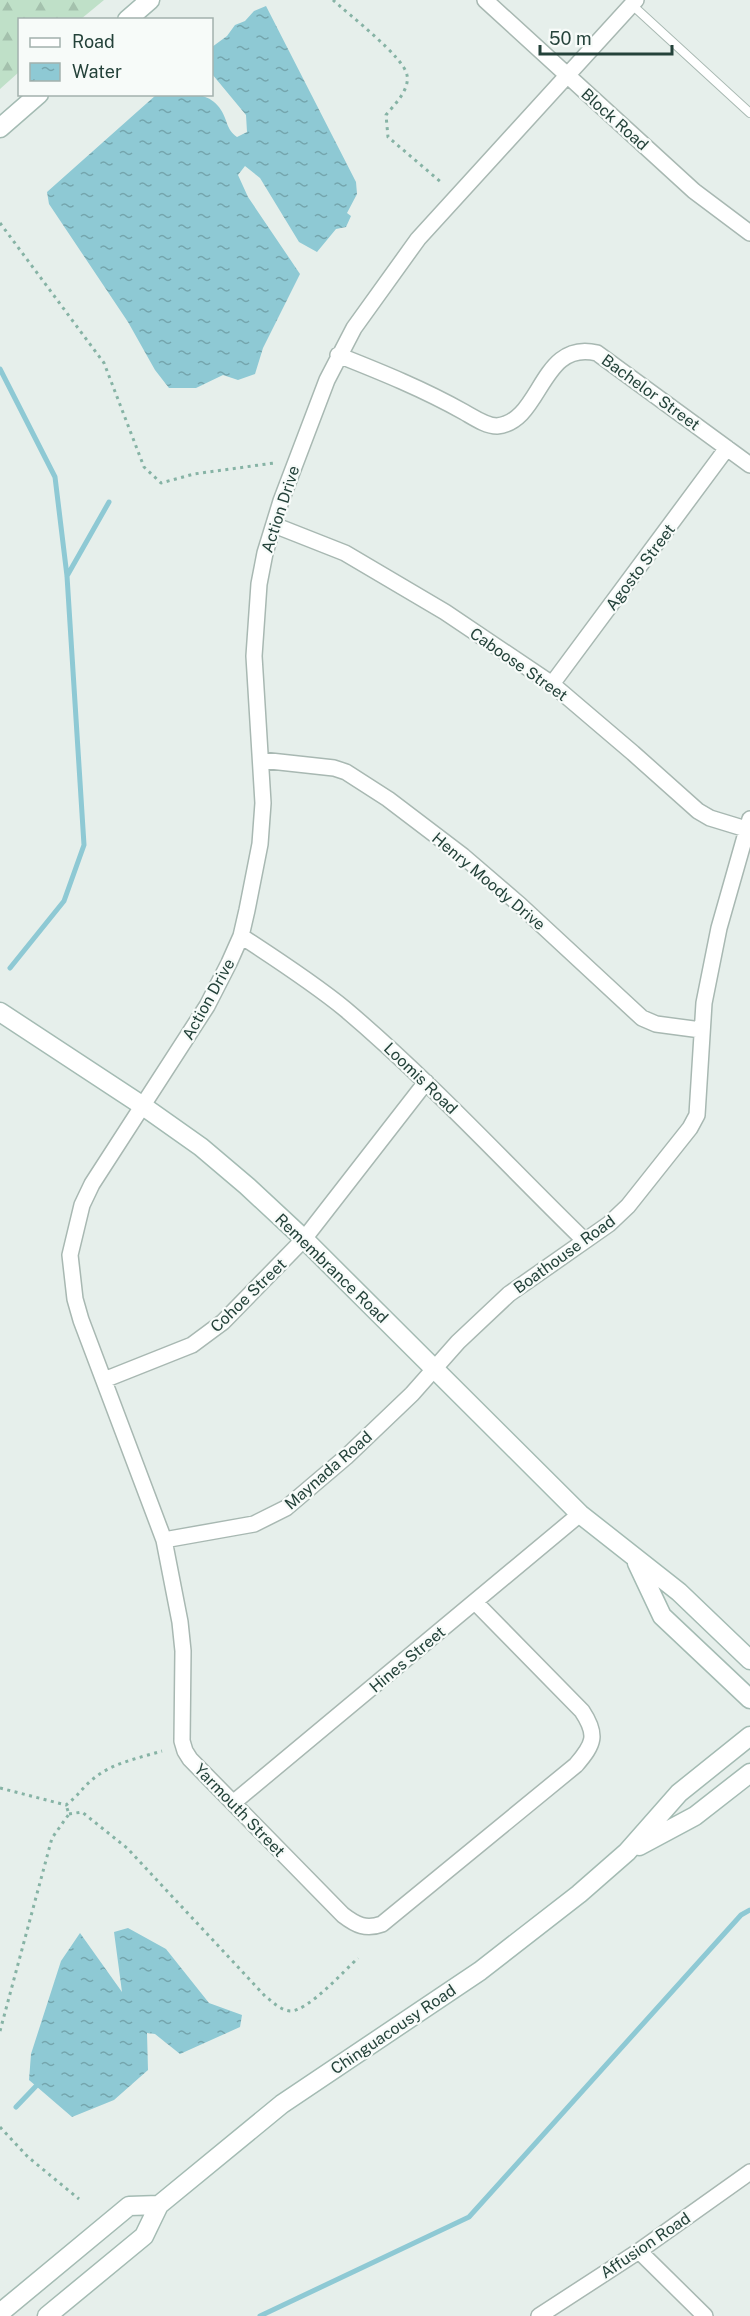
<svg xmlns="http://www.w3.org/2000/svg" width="750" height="2316" font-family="'Public Sans',sans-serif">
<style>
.forest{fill:url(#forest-firs)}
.water{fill:url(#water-ripples)}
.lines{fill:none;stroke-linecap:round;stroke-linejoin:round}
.stream{stroke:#8ec9d4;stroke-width:5}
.lane-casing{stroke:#a8b8b2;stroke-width:10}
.street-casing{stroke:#a8b8b2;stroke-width:18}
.secondary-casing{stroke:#a4bbb3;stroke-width:21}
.path{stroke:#86b3a5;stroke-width:3;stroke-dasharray:3 4.5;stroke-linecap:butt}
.lane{stroke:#fff;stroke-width:8}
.street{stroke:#fff;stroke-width:15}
.secondary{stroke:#fff;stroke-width:18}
.labels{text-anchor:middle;stroke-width:4.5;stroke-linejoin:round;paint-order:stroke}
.street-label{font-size:16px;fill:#24423a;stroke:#f7fbf9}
</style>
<defs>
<pattern id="forest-firs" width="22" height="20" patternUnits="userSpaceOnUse" patternTransform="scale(1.5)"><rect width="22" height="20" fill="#bfe0c8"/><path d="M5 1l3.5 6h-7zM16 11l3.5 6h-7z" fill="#a4c1ad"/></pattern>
<pattern id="water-ripples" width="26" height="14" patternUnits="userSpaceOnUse" patternTransform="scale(1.5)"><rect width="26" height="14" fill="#8ec9d4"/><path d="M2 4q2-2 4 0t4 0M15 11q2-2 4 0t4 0" fill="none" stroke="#74a5ad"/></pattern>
</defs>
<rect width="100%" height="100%" fill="#e6efeb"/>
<path class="forest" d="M0 0H104L81 19 20 20 19 72 0 89Z"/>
<path class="water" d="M266 6 356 182 357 194 347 213 351 216 346 227 336 229 317 252 299 242 260 178 245 166 238 175 248 197 300 274 263 348 255 374 238 380 223 375 196 388H169L155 370 128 322 49 204 47 192 156 95C177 94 208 88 221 110 228 121 226 129 237 137L247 132 246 115 212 74V47L227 36 235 25 245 21 254 11Z
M128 1928 166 1949 209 2003 242 2015 240 2027 180 2054 155 2034 147 2033 148 2070 114 2100 72 2117 29 2080 31 2054 61 1961 80 1933 122 1992 114 1932Z"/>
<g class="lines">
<path class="stream" d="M0 369 55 477 67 576 84 845 64 901 10 968
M67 576 109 502
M16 2107 38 2084
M260 2316 469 2217 741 1915 750 1910"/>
<defs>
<path id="lane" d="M630 3 750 113"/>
<path id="street" d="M485 0 694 191 750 233
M338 355C381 372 423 389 464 412 473 417 486 426 497 426 542 422 540 339 597 353L750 465
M274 525 345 553 445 612 552 684 633 753 698 811 710 818 746 829
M552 684 727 448
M261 760 334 768 346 772 388 799 463 856 520 905 642 1018 656 1024 701 1030
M241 936C276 959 312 982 345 1009 430 1081 505 1163 584 1240
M104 1380 192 1345 223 1322 304 1239 426 1082
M164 1540 254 1524 286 1508 346 1457 412 1394 458 1342 509 1294 609 1224 628 1206 690 1128 697 1115 704 1003 719 928 750 819
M475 1602 582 1711C598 1735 594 1744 576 1765L382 1924C366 1930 356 1925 343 1915L190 1759 185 1751 182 1741 183 1651 180 1622 164 1540 81 1320 75 1299 70 1255 82 1205 92 1184 207 1006 229 963 241 936 247 910 260 844 263 803 254 656 259 584 265 553 281 501 327 380 354 328 418 239 636 0
M233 1803 580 1514
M639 2251 705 2316
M539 2316 639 2251 750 2172"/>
<path id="secondary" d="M127 20 150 0
M0 128 39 94
M0 1012 143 1106 201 1147 247 1186 304 1239 580 1514 679 1592 750 1660
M637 1563 662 1616 750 1699
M639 1846 695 1816 750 1773
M0 2313 129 2206 159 2205
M47 2316 144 2236 159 2205 282 2104 480 1971 579 1894 627 1852 679 1793 750 1736"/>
</defs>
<use href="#lane" class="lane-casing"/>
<use href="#street" class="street-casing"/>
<use href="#secondary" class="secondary-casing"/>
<path class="path" d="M333 0C348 14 404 57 407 75 410 90 394 105 386 115L388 137 442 183
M0 223 104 363 144 467 161 483 194 474 274 463
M0 1788 66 1805C77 1797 83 1787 93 1779 112 1763 139 1758 162 1751
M69 1814 82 1812 127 1848 265 1996C273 2002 280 2010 290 2011 307 2012 344 1971 358 1958
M0 2031 52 1838 69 1814 66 1805
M0 2127 28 2157 79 2199"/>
<use href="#lane" class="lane"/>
<use href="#street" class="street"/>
<use href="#secondary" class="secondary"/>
</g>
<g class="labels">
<g class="street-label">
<text transform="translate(615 119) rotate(42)" y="6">Block Road</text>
<text transform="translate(651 392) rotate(36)" y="6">Bachelor Street</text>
<text transform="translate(280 509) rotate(-72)" y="6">Action Drive</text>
<text transform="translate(640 567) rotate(-53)" y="6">Agosto Street</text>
<text transform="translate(519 664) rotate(35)" y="6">Caboose Street</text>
<text transform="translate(489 881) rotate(40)" y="6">Henry Moody Drive</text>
<text transform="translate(208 999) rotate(-61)" y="6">Action Drive</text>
<text transform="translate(421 1078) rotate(44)" y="6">Loomis Road</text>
<text transform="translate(564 1254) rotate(-36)" y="6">Boathouse Road</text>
<text transform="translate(332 1268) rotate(44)" y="6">Remembrance Road</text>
<text transform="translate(248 1295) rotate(-44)" y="6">Cohoe Street</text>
<text transform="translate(328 1470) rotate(-41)" y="6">Maynada Road</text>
<text transform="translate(407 1659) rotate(-40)" y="6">Hines Street</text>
<text transform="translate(240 1810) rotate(46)" y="6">Yarmouth Street</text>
<text transform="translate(393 2029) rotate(-34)" y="6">Chinguacousy Road</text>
<text transform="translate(645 2245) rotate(-34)" y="6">Affusion Road</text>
</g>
</g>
<rect x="18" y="18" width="195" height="78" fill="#f7fbf9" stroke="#a3b1ad" stroke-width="1.5"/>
<rect x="30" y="38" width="30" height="9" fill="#ffffff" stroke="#a3b1ad" stroke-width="1.5"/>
<text x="72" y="48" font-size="18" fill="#24423a">Road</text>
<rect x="30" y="63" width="30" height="18" fill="url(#water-ripples)" stroke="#a3b1ad" stroke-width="1.5"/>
<text x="72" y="78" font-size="18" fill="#24423a">Water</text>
<path d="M540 45v9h132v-9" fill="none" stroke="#24423a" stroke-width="3"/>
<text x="549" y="45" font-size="18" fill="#24423a" stroke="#f7fbf9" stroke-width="4.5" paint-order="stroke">50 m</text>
</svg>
